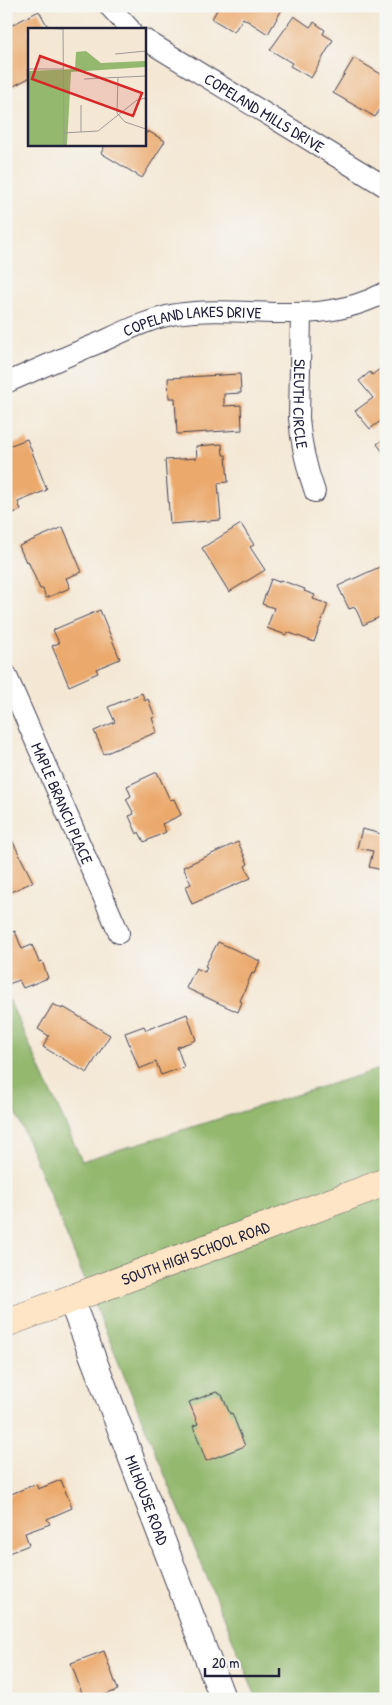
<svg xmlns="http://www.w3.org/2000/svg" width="392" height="1705" font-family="'Patrick Hand',sans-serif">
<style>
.forest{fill:#93b86e;stroke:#5a6d54}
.building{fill:#eba96c}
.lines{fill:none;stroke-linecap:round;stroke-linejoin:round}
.minor-casing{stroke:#424052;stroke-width:22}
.tertiary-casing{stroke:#424052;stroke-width:27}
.secondary-casing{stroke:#424052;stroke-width:29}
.minor{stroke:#fff;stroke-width:20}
.tertiary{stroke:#fff;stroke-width:25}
.secondary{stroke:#fde5c5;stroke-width:28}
.labels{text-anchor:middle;stroke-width:4;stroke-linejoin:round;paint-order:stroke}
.street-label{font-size:16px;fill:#22223b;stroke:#f6f6f2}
.inset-road{fill:none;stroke:#a09997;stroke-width:1}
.view{fill:#d62828;fill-opacity:0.15;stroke:#d62828;stroke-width:2.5}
.inset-edge{fill:none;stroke:#22223b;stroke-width:2.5}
</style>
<rect width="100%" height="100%" fill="#f6f6f2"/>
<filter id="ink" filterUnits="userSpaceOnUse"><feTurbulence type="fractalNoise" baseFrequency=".02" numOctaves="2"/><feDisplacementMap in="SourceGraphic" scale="10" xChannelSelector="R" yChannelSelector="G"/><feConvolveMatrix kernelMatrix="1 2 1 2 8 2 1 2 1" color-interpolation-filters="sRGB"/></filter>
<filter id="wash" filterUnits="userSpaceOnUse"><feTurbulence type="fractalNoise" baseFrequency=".0096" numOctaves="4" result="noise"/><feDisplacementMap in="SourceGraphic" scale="20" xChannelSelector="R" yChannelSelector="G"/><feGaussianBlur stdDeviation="1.12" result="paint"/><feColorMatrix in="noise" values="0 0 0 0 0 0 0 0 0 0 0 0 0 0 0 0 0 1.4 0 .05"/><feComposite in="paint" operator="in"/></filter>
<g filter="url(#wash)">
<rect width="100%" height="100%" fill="#f4e8d5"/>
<path class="forest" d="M6 993 82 1161 386 1067V1699H257L14 1108 6 1110Z"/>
<g id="blocks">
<path class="building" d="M219 6H284L268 34 243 18 234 32 212 19Z
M39 11 49 29H29V78L8 89 6 73 11 71 6 62V28Z
M294 16 310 27 314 22 325 30 323 34 333 40 311 78 290 66 292 63 270 50Z
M354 58 386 77V99L375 117 333 93Z
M144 131 147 133 148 131 165 141 142 178 101 153 106 144H144Z
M386 364V417L370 429 355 411 373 398 359 381 370 372 372 375Z
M240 374 241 393 224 394V406L241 405 242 430 177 434 175 398H169L168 378Z
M386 437V456L377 444Z
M27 439 47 490 18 502 21 510 6 516V447Z
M222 444 223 455H226L228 482 218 483 221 520 170 524 165 460 197 458 196 446Z
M241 524 254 545 250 547 265 570 229 592 202 548Z
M63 527 82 572 66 578 70 588 46 598 43 589H40L28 561 26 562 19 546Z
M386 564V614L363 625 355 607 349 609 338 586Z
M271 579 279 582 280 580 305 589 304 591 315 595 313 599 328 604 314 642 287 632 286 635 267 628 274 608 262 604Z
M100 610 120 659 96 669 98 673 69 686 52 646 59 643 53 630Z
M142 693 145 701 148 699 155 717 152 718 157 732 104 754 94 731 115 722 108 707Z
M157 772 170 800 174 799 181 815 162 824 166 832 144 842 139 832 137 834 129 816 134 814 126 799 131 796 127 786Z
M362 829 386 835V871L369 867 373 851 357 848Z
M12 840 33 882 6 894V842Z
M238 842 248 864 245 866 251 878 192 904 185 887 191 884 183 867Z
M15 931 22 949 32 945 39 962 42 961 48 978 23 988 19 980 6 985V935Z
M218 942 260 961 254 974 252 973 240 1001 242 1002 238 1012 186 988 196 968 205 972 207 967 205 966Z
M53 1004 62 1009 63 1007 110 1035 87 1073 43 1047 49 1036 38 1029Z
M187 1014 196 1040 177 1047 184 1067 161 1075 156 1062 139 1069 125 1033 144 1026 146 1030Z
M216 1392 222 1395 230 1414 232 1413 245 1446 206 1461 193 1426 198 1424 189 1402Z
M61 1480 72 1508 47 1519 50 1524 25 1533 29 1545 6 1554V1496L36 1484 38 1489Z
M104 1651 118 1690 94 1699H84L71 1663Z"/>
</g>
</g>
<g filter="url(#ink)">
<use href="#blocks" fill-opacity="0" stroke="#424052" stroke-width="1"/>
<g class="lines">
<defs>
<g id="minor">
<path d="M109 6 130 29"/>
<path id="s1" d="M144 39 386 187"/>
<path id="s2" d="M301 314 299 418C301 445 306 467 315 492"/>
<path id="s3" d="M6 383C38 369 69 355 101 342 125 331 149 319 176 314 248 303 316 330 386 292"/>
<path id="s4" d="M6 674 119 933"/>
</g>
<g id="tertiary">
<path id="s5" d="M71 1300 223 1699"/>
</g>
<g id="secondary">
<path id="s6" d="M6 1323 386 1182"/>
</g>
</defs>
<use href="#minor" class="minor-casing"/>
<use href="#tertiary" class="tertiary-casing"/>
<use href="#secondary" class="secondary-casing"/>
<use href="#minor" class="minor"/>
<use href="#tertiary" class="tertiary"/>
<use href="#secondary" class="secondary"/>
</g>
</g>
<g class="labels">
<g class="street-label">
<text dy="6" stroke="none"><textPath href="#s1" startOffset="141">COPELAND MILLS DRIVE</textPath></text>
<text dy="6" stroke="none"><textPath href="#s3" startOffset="199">COPELAND LAKES DRIVE</textPath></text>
<text dy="6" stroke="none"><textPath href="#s2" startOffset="90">SLEUTH CIRCLE</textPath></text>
<text dy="6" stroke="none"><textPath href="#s4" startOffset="141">MAPLE BRANCH PLACE</textPath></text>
<text dy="6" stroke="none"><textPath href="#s6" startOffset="202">SOUTH HIGH SCHOOL ROAD</textPath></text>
<text dy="6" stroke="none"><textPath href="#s5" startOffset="214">MILHOUSE ROAD</textPath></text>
</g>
</g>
<g transform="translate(28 28)">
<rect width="118" height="118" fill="#f4e8d5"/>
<path d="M58 23 73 35 117 33V39L43 44 39 117H72H0V43L47 41 48 24Z" fill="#93b86e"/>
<path class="inset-road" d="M15 0 35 1M35 0 36 117M87 26 118 23M0 41H35M90 49 89 85 97 94 118 101M56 51 118 48M53 77V104M35 105 70 103 109 72 118 70"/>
<path class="view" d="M12 28 114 65 105 88 4 51Z"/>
<rect width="118" height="118" class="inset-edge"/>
</g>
<rect width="392" height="1705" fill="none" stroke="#f6f6f2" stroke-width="25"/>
<path d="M205 1668v8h74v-8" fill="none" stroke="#22223b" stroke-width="2.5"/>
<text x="212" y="1668" font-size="15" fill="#22223b" stroke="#f6f6f2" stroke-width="4" paint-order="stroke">20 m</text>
</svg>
